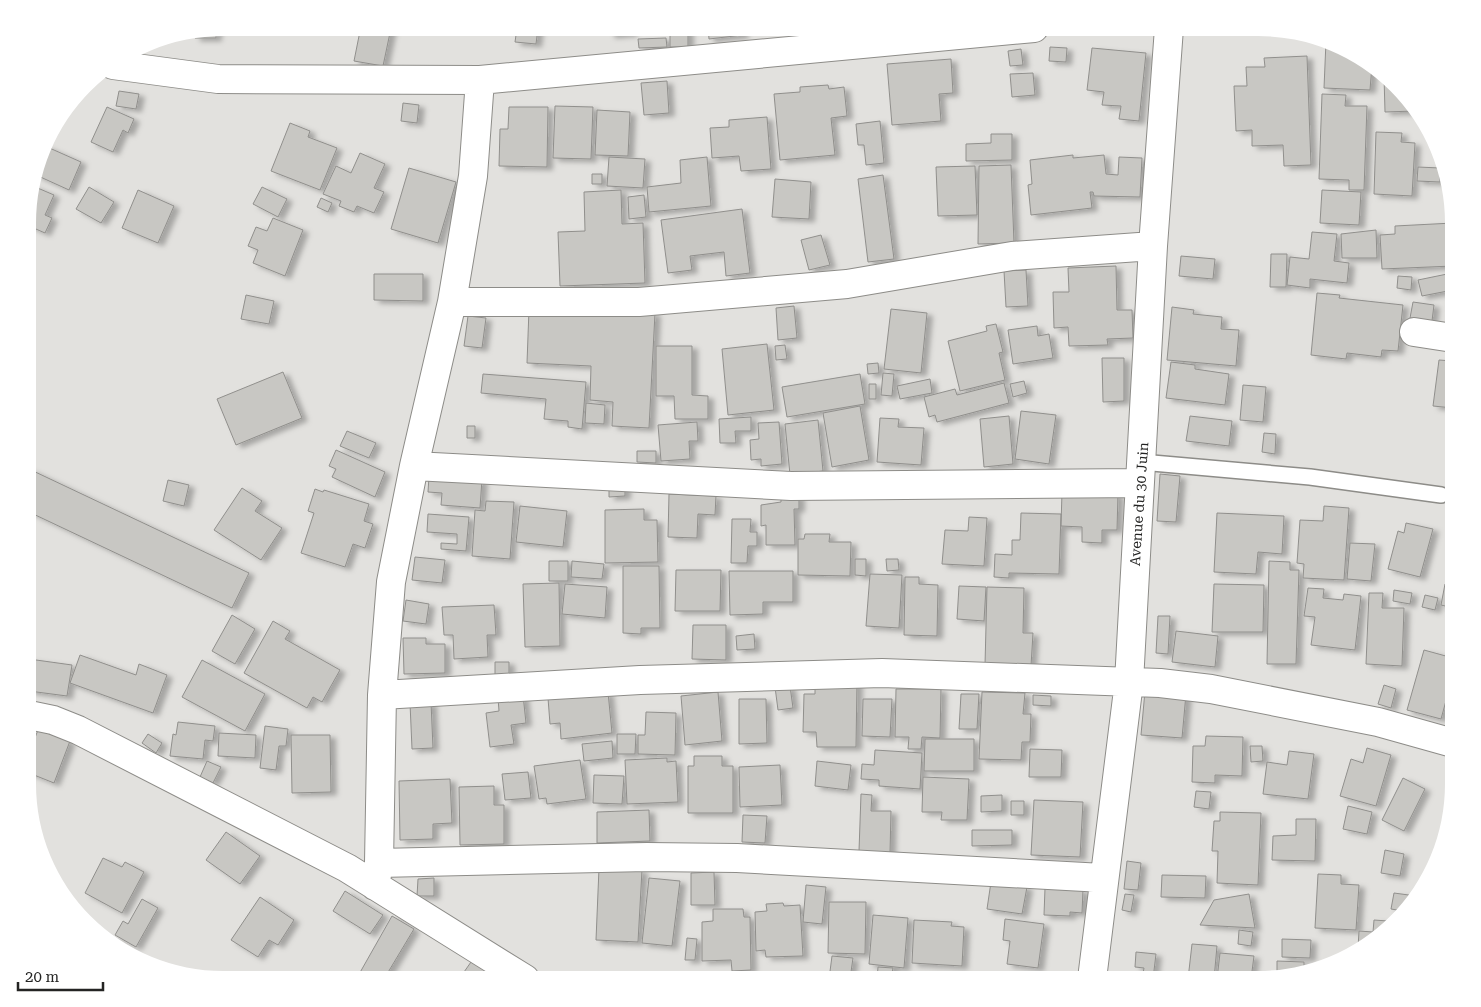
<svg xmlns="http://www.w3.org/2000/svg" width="1481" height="1007" font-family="'Roboto Serif',serif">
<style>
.building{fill:#c8c7c3;stroke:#908f8c;filter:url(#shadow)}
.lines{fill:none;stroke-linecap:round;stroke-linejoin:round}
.service-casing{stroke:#8d8c88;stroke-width:18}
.minor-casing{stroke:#8d8c88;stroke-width:30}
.service{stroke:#fff;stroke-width:15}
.minor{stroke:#fff;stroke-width:28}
.labels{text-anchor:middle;stroke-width:4;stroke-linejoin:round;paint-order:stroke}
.street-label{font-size:14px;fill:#242423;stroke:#fff}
</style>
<defs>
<filter id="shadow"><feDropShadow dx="5.5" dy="3" stdDeviation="2.5" flood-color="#0004"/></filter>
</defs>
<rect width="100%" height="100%" fill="#e2e1de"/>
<path class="building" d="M370 28H391L383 66 354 61 360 31 369 33Z
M517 28H538L536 44 515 42Z
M609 28H631L632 33 610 35Z
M670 28H688V47H670Z
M708 28H742L743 35 709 39Z
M804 28H827L804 30Z
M216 29V38H195V33Z
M666 38 667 47 639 48 638 39Z
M1326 41 1372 65 1370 90 1324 88Z
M1050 47 1067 48 1066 62 1049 61Z
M1092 48 1146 53 1139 121 1119 119 1121 106 1102 105 1104 92 1087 90Z
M1021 49 1023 65 1010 66 1008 51Z
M1307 56 1311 165 1284 166 1283 145 1252 146V130L1236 131 1234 86H1247L1246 67H1265L1264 58Z
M951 59 953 93 939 94 941 121 892 125 887 64Z
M1033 73 1035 95 1012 97 1010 74Z
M1384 76 1415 111 1385 112Z
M667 81 669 113 644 115 641 83Z
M828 85 829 89 844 87 847 116 831 118 835 155 780 160 774 94 800 92V87Z
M119 91 139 94 136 109 116 106Z
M1322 94 1346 95 1345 106H1367L1364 190H1349V180L1319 179Z
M403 103 419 105 417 123 401 121Z
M555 106 593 107 591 159 553 158Z
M107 107 134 119 128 133 123 130 113 152 91 142Z
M509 107H548L547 167 499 166 500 129H508Z
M597 110 630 112 628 156 595 155Z
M767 117 771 169 741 171 739 156 712 158 710 128 729 127V120Z
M880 121 884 163 866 165 864 145H858L856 124Z
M290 123 310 131 308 137 337 148 320 190 271 171Z
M1376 132 1402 133 1401 142 1415 143 1412 196 1374 194Z
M991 134H1012V160L966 161V144L991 143Z
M45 146 81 162 69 190 36 175Z
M360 153 385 164 374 188 384 192 374 213 357 206 354 212 339 206 341 201 323 194 336 166 351 173Z
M1073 155V158L1104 155 1106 174 1118 175 1119 157 1142 158 1140 197 1094 196 1093 192H1090L1092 208 1031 215 1028 185 1032 184 1030 160Z
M609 157 645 159 643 188 607 186Z
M707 157 711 206 649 212 647 187 681 183 680 160Z
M1011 165 1014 243 978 244 979 166Z
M975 166 977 215 938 216 936 167Z
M1418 167 1440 168V182L1417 181Z
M409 168 456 182 438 243 391 229Z
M592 174H602V184H592Z
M883 175 894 259 868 262 858 179Z
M775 179 811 182 809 219 772 217Z
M33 186 54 195 45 215 52 218 45 233 29 226V198Z
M89 187 114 202 101 223 76 209Z
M262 187 287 199 278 217 253 204Z
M138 190 174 206 158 243 122 228Z
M621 190 622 224 643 223 645 283 560 286 558 232 585 231 584 192Z
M1322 190 1361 192 1359 225 1320 223Z
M644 195 646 217 629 219 628 197Z
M321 198 332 203 328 212 317 207Z
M742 209 750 273 726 276 724 252 690 256 692 270 668 273 661 220Z
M273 218 303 230 285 276 253 263 258 250 248 246 256 227 267 231Z
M1453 223V266L1382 269 1380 235 1395 234V226Z
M1376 230 1377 258H1342L1341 234Z
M1312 232 1337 234 1334 261 1349 263 1347 283 1310 279V288L1287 285 1290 257 1309 259Z
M821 235 830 265 809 270 801 240Z
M1271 254H1287L1286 287H1270Z
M1181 256 1215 259 1213 279 1179 276Z
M1116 266 1117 310H1132L1133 338 1107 339 1108 345 1069 346 1068 327 1054 328 1053 292H1069L1068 268Z
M1026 270 1028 306 1006 307 1004 271Z
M1452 273 1453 290 1422 296 1418 280Z
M374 274H423V301L374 300Z
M1398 276 1412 277 1411 290 1397 288Z
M1317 293 1340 295 1339 298 1403 305 1398 351 1382 350 1381 357 1347 353 1346 359 1311 355Z
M246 295 274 301 269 324 241 319Z
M1413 302 1434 305 1432 321 1410 318Z
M794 306 797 338 778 340 776 308Z
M1172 307 1194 310 1193 314 1222 317 1221 329 1239 330 1236 366 1167 360Z
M529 309 655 313 649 428 612 426 613 402 590 400 591 366 527 363Z
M891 309 927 313 921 373 884 369Z
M468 316 486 318 482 348 464 346Z
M996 324 1003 352 999 353 1005 380 960 391 948 341 987 331 986 326Z
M1037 326 1038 336 1049 334 1053 358 1013 364 1008 330Z
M767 344 774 410 728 415 722 349Z
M785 345 787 359 776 360 775 346Z
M656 346H692V395L708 396V419H675L674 396H656Z
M1102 358H1124V401L1103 402Z
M1439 360 1453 361V408L1433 406Z
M1171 362 1195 365V369L1229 374 1225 405 1166 398Z
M878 363 879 373 868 374 867 364Z
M283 372 302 418 236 445 217 399Z
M883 373 894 374 892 396 881 395Z
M483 374 586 382 582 429 568 427V421L544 419 546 399 481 393Z
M860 374 865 404 787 417 782 387Z
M930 379 932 393 900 399 897 386Z
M1024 381 1027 393 1013 397 1010 384Z
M1004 383 1009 403 937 422 935 415 929 417 924 397 955 389 957 395Z
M869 384H876V399H869Z
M1243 385 1266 387 1263 422 1240 420Z
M586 403 605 405 604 424 585 423Z
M860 406 869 460 832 467 823 413Z
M1021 411 1056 415 1049 464 1015 459Z
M1009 416 1013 464 984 467 980 419Z
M1190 416 1232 421 1229 446 1186 441Z
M751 417V431H735L736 443H720L719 419Z
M880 418 899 419 898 427 924 428 921 465 877 462Z
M818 420 823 471 790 475 785 424Z
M697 422 698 441H689L690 459 661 461 658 425Z
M779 422 782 464 761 466V459L751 460 750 440 759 439 758 423Z
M467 426H475V438H467Z
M347 431 376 443 369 458 340 446Z
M1264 433 1276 434 1275 454 1262 452Z
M336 450 385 472 375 497 332 477 336 469 329 466Z
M637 451H656V463L637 462Z
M29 469 249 573 232 608 29 512Z
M1160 474 1180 476 1176 522 1157 521Z
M429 476 482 479 480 508 441 505 442 493 428 492Z
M168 480 189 485 184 506 163 501Z
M609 485H625V496L609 497Z
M242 488 262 501 255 511 282 528 261 560 214 530Z
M315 489 323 492 324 490 369 504 364 521 373 524 365 548 353 544 345 567 301 553 314 513 308 511Z
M1062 492 1118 494 1117 530H1102V543L1082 542V527L1061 526Z
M669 494 716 496 715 515 698 514 697 538 668 537Z
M781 495H799V509H794L795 545H766V525L761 526V505L781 502Z
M486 501 514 502 510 559 472 556 475 510 485 511Z
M520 506 567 511 563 547 516 542Z
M1324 506 1349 508 1344 580 1303 578 1304 564 1297 563 1300 520 1323 521Z
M644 509V520H657L658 562 605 563V510Z
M1021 513 1061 514 1059 574 1009 573V578L994 577 995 554 1012 555V540H1020Z
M1217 513 1284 516 1282 554 1258 552 1256 574 1214 572Z
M428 514 469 517 466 551 441 549V543L457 544V534L427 532Z
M969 517 987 518 984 566 942 564 945 530 968 531Z
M732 519H751L750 532H757V546H748L747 563H731Z
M1406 523 1433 529 1420 577 1388 569 1398 531 1404 533Z
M805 534H830L829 542H851L850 576 798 575V539H804Z
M1350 543 1375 544 1371 581 1347 579Z
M1452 548 1453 549V583L1447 582Z
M415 557 445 560 442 583 412 580Z
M855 559H866V576L855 575Z
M886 559H898L899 570 887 571Z
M549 561H568V581H549Z
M572 561 604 564 602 579 571 577Z
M1269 561 1290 562V570H1299L1296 664H1267Z
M623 566H659L660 628H641V634L623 633Z
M676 570H721L720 611H675Z
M729 571H793V602H763V614L730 615Z
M870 574 902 575 899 628 866 626Z
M905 577H919V584L938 585 937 636 904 635Z
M559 583 560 646 525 647 523 584Z
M565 584 607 587 605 618 562 614Z
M1214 584 1264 585 1263 632H1212Z
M1445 584 1453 586V608L1441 605Z
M959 586 986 587 984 621 957 619Z
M987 587 1024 588 1023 633H1033L1031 666 985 665Z
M1308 588 1324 589 1323 598 1343 600 1344 594 1361 596 1355 650 1311 645 1315 617 1304 616Z
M1394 590 1412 593 1410 604 1393 601Z
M1369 593H1383L1382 608H1404L1402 666 1366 664Z
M1425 595 1438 598 1435 610 1422 607Z
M406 600 429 604 426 624 403 621Z
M494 605 496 635H487L488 657 454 659 453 635H444L442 607Z
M232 615 255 629 235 664 212 651Z
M1158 616H1170L1168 654 1156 653Z
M273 621 290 631 285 639 340 670 322 702 313 697 307 708 244 673Z
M693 625H726V660L692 659Z
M1176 631 1218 636 1215 667 1172 662Z
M754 634 755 649 737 650 736 636Z
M403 638H426V644H445V673L404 674Z
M1424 650 1453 658V675L1441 719 1407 710Z
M80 655 136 675 139 664 167 675 153 713 70 683Z
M29 659 72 665 67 696 29 691Z
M202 660 265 694 245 731 182 697Z
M495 662H509V675H495Z
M857 682 856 747H817L816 732H803L804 694H815V683Z
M1384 685 1396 689 1391 708 1378 704Z
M790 686 793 708 778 710 775 687Z
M896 689H941L940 738 922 737 921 749H908L909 737H895Z
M1145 691 1186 694 1182 738 1141 735Z
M608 692 612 733 561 739 560 723 550 724 548 698Z
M718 692 722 741 685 745 681 696Z
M982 692 1025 693 1023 714H1031L1030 742H1022L1021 760 979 759Z
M961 694H979L977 729H959Z
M523 695 526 723 511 725 514 744 490 747 486 713 499 711 498 698Z
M1033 695 1051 696V706L1033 705Z
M739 699H766L767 743 739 744Z
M863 699H892L890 737 862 736Z
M431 702 433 748 412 749 410 703Z
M646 712 676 713 675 755 638 754V735H645Z
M178 722 215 726 213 741 205 740 203 759 170 756 173 734 176 735Z
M265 726 288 729 286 746H279L276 770 260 768Z
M38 730 70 741 54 783 29 773V753Z
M219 733 256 735 255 758 218 756Z
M148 734 162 743 156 753 142 743Z
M617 734H636L635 754H617Z
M291 735H330L331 792 292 793Z
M1206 736 1243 737 1242 776 1215 775V783L1192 782 1193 746H1205Z
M925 739H974V771H924Z
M612 741 613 758 584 761 582 744Z
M1250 746H1262L1263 761 1251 762Z
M1367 748 1391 755 1376 806 1340 796 1351 759 1363 763Z
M1030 749 1062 750 1061 777H1029Z
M875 750 922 753 920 789 879 786V780L861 779 862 764 874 765Z
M1289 751 1314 754 1308 799 1263 794 1267 762 1287 765Z
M694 756H722V766H733V813H688V766H694Z
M667 758V762L676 761 678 802 627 804 625 760Z
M580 760 586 799 547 804 546 798 539 799 534 766Z
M207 761 221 767 213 783 200 777Z
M817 761 851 765 848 790 815 786Z
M780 765 782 805 740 807 739 767Z
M528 772 531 798 505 800 502 774Z
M594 775 624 776 622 804 593 803Z
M923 777 969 779 967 820H941L942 812H922Z
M1403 778 1425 789 1404 831 1382 820Z
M450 779 452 823 433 824V839L400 840 399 781Z
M494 786V805H504V844L460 845 459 787Z
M1196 791 1211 792 1209 809 1194 807Z
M861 794 872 795 871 811H891L890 853 859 851Z
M1002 795V811L981 812V796Z
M1034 800 1083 802 1080 857 1031 855Z
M1011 801H1024V815H1011Z
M1348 806 1372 812 1367 834 1343 829Z
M649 810 650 841 597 843V812Z
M1220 812 1261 813 1258 885 1217 883 1218 851H1212L1214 821H1220Z
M743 815 767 816 765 843 742 842Z
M1296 819H1316L1315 861 1272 860 1273 836 1296 835Z
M972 830H1012V845L972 846Z
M226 832 260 856 240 884 206 860Z
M1385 850 1404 854 1400 876 1381 873Z
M103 858 122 867 125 862 144 872 122 913 85 893Z
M1127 861 1141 863 1138 890 1124 889Z
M599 868 642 870 638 942 596 940Z
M714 872 715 905H691V873Z
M1318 874 1341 875V884L1359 885 1356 930 1315 928Z
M1162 875 1206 876 1205 898 1161 897Z
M434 878V896H417L418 879Z
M649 878 680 881 672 946 642 943Z
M991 882 1027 887 1022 914 987 909Z
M806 885 826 887 822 924 803 922Z
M1045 888 1083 890 1082 913 1070 912V916L1044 915Z
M345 891 383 915 370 934 333 911Z
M1394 893 1416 896 1415 899 1403 911 1391 909Z
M1125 894 1134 895 1131 912 1122 910Z
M1249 894 1255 928 1200 925 1214 900Z
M260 897 294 920 278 945 269 940 258 957 231 940Z
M142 899 158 908 136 947 115 935 123 921 128 924Z
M829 902H866L865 954 828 953Z
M783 903 784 906 800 905 803 956 766 957 765 950 756 951 755 912 767 911 766 904Z
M713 909H743L744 917H750L751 970 732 971 731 960 702 961V922L713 921Z
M873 915 908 918 904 968 869 964Z
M392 916 414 929 384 979H364L358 976Z
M1005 919 1044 924 1038 968 1007 964 1010 941 1003 940Z
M914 920 952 922 951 926 964 927 962 966 912 963Z
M1374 920 1388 921V924L1358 948 1359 931 1373 932Z
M1239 930 1253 932 1251 946 1238 944Z
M100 933 133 952 132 954 104 939Z
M687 938 697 939 695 960H685Z
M1282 939 1311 940 1310 958 1282 957Z
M1192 944 1217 946 1214 979H1188Z
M1136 952 1156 954 1153 979H1142L1144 968 1135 967Z
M1220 953 1254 956 1251 979H1217Z
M832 956 853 958 850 979H829Z
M1277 961 1304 962V969L1277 975Z
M471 962 502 979H477L464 972Z
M878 967 893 968 891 979H877Z
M965 973 1011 974V979H964Z"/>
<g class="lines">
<defs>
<path id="service" d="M1141 462 1310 477 1441 495"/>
<path id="minor" d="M113 65 218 79 480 80 1034 28
M452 302H639L847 284 1012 256 1153 246
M1414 332 1453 338
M414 466 791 486 1139 483
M382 695 640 680 882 673 1160 683 1211 689 1378 722 1453 743
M29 715 53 720 78 730 347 868 525 979
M379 863 647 857 737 858 1103 878
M375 886 379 863 382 695 391 582 414 466 452 302 473 176 480 80
M1092 979 1129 682 1153 246 1169 28"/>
</defs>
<use href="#service" class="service-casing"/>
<use href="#minor" class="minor-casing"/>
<use href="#service" class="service"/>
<use href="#minor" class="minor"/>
</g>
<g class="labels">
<g class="street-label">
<text transform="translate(1139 504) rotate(-86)" y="5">Avenue du 30 Juin</text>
</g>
</g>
<path d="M0 0H1481V1007H0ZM223 36H1258A187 187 0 0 1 1445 223V784A187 187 0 0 1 1258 971H223A187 187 0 0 1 36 784V223A187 187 0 0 1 223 36Z" fill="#fff" fill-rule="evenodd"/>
<path d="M18 982v8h85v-8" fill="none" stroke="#242423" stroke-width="2.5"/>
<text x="25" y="982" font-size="15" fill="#242423" stroke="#ffffff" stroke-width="4" paint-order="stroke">20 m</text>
</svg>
